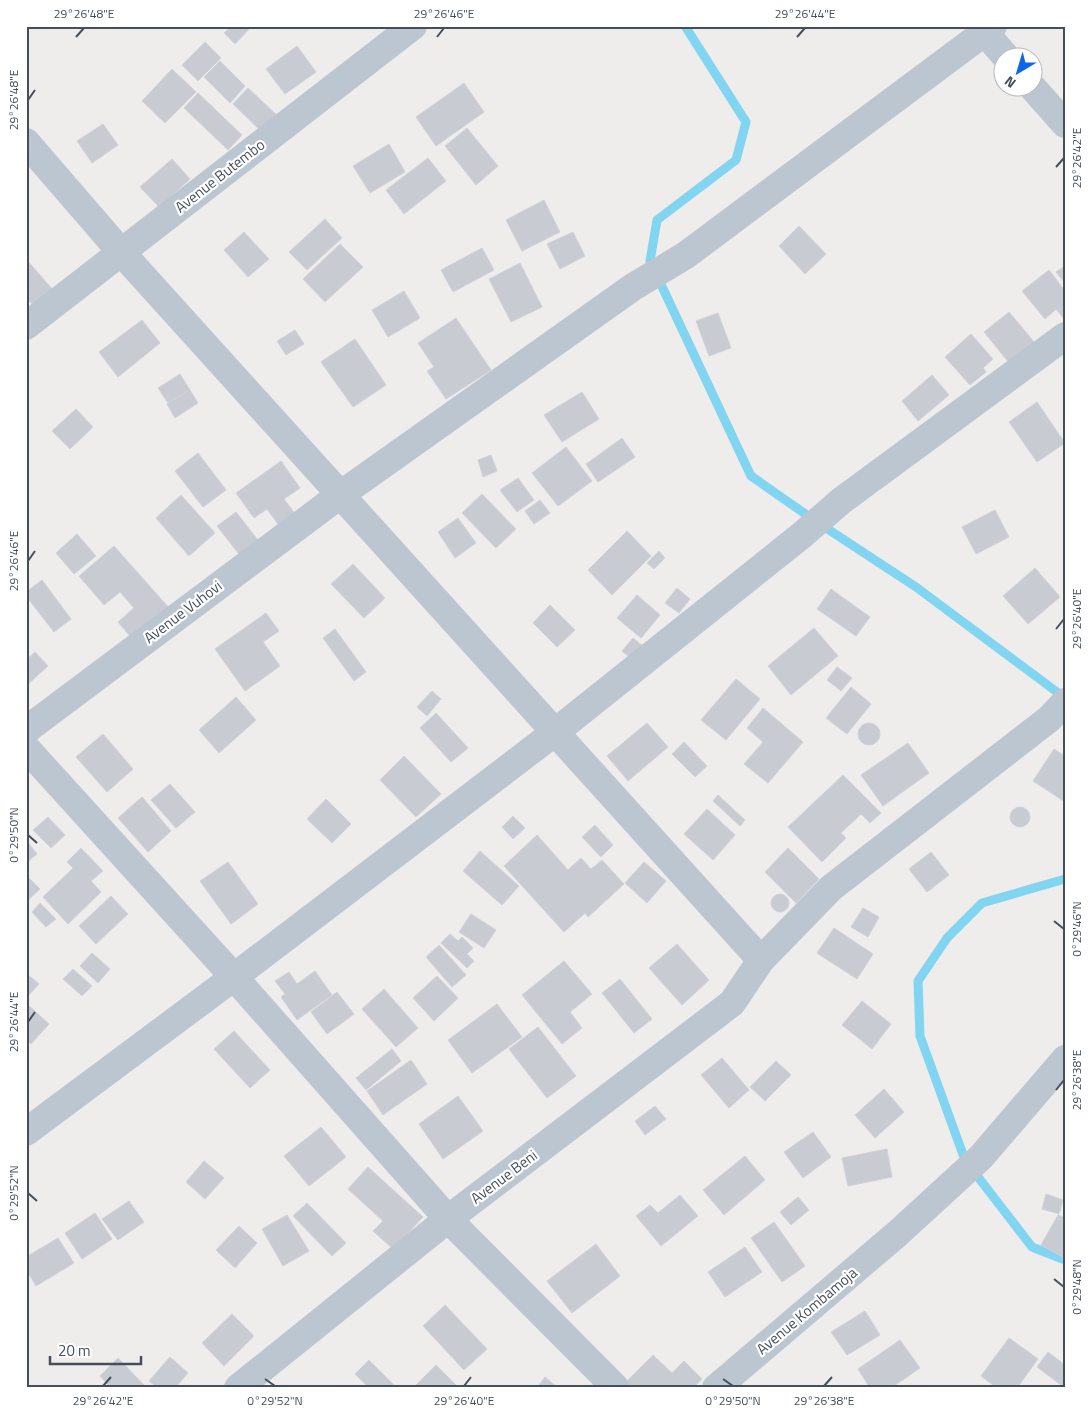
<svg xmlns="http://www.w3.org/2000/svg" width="1091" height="1414" font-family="'Titillium Web',sans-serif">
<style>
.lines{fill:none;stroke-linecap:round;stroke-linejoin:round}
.stream{stroke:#81d5f0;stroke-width:9}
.building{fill:#c9cbd2;stroke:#d0d2d9}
.minor{stroke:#bcc6d0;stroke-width:28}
.ticks{fill:none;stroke:#444f5b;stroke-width:2}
.labels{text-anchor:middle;stroke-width:4.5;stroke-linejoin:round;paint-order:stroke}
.street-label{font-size:15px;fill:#444f5b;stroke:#fff}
.neatline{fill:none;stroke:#444f5b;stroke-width:2}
.ticks-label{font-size:12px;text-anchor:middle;fill:#444f5b}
</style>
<rect width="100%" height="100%" fill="#efecec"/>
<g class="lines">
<path class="stream" d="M685 26 746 122 736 160 657 220 650 261 751 476 814 520 916 587 1065 698
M1065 879 982 903 947 938 918 981 920 1036 965 1160 1032 1247 1065 1260"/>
</g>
<path class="building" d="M232 26H250L251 27 235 44 224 33Z
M205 42 221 58 198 81 182 65Z
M297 46 316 72 285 94 266 69Z
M220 61 245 86 230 103 204 77Z
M172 69 196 92 165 123 142 101Z
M464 83 484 112 436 146 416 117Z
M248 88 279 117 263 133 233 104Z
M198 93 242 135 228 150 184 108Z
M103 124 118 145 92 163 77 141Z
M467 128 498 166 476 185 445 146Z
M389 144 405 172 370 193 353 166Z
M428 158 446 181 404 214 386 190Z
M172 159 190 179 159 207 140 187Z
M544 200 560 232 522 251 506 220Z
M325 219 342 238 307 270 289 252Z
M799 226 826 254 805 274 779 246Z
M244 232 269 259 248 277 224 250Z
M573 232 585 256 560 269 547 244Z
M340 244 363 267 325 302 303 279Z
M482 248 494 270 453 292 441 270Z
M26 259 53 290 34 306 26 298Z
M520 263 542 307 511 322 489 279Z
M1065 266V283L1056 272Z
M1049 270 1065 291V320L1056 309 1045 319 1022 291Z
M404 291 420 318 388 337 372 310Z
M1009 312 1040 349 1015 370 984 332Z
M718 313 731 348 709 356 696 321Z
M456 318 491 370 446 399 427 371 434 367 418 343Z
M142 320 160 343 118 377 99 352Z
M295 330 304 344 286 355 277 341Z
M971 334 993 359 983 368 986 372 970 385 945 357Z
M355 339 386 385 353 407 321 362Z
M180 374 190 390 168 403 158 388Z
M932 375 949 395 918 421 902 401Z
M190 390 198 403 175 418 167 404Z
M582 392 599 419 562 442 544 415Z
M1037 402 1065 443 1037 462 1009 422Z
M76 409 93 427 70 449 52 431Z
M622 438 635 457 598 482 586 464Z
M566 447 592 481 558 506 532 473Z
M198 453 226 490 203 507 175 471Z
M491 455 497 471 483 477 478 460Z
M281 461 300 488 284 499 296 515 280 527 267 509 254 518 236 493Z
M518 478 534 500 517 512 500 490Z
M482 494 516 529 496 548 462 513Z
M181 495 215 533 189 556 156 518Z
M540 500 550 513 534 524 525 511Z
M995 510 1009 537 976 554 962 527Z
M236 512 261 544 242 558 217 526Z
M458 518 476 543 455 558 438 532Z
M627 531 651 556 612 595 588 570Z
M77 534 96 556 74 574 56 553Z
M114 546 170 609 134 641 118 622 134 608 120 592 104 605 79 576Z
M659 551 665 558 654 569 647 563Z
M353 564 385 598 364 618 331 584Z
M1035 568 1060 597 1028 624 1003 596Z
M42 580 71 619 54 632 26 596V592Z
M677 588 690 599 679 613 665 603Z
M831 589 870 617 856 636 817 609Z
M637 595 660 615 641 638 617 618Z
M550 605 575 630 557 647 533 623Z
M266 613 279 631 263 642 280 666 245 691 215 649Z
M814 628 838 656 791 695 768 666Z
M335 629 366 672 354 681 323 638Z
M633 638 648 650 637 663 622 651Z
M35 652 48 666 26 686V660Z
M837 667 852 678 841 691 827 680Z
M736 679 760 699 726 740 701 720Z
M851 687 871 704 847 734 826 718Z
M432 691 441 699 427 716 417 707Z
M236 697 256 720 219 753 199 730Z
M763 708 803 742 768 783 744 764 763 742 747 728Z
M436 713 468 748 451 762 420 728Z
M858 734a11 11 0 1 1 22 0a11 11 0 1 1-22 0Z
M647 723 668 747 628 781 607 756Z
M103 734 133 769 107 792 76 757Z
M684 742 707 766 695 777 672 754Z
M908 743 929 773 883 806 861 775Z
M1054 749 1065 756V802L1033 781Z
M404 756 441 794 416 817 380 780Z
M843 775 881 813 870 823 861 814 841 833 846 838 822 862 788 827Z
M170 784 195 812 176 828 151 800Z
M718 795 745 820 740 826 713 801Z
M142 797 171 831 148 852 118 818Z
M326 799 351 824 332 843 307 819Z
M1010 817a10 10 0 1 1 20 0a10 10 0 1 1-20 0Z
M707 809 735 835 713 860 684 834Z
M513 816 525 828 513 839 502 827Z
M48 817 65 835 51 848 33 830Z
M595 825 613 845 601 857 582 837Z
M537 835 568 870 581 858 591 869 602 860 624 884 588 917 585 913 564 932 504 866Z
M26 840 37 854 26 863Z
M81 848 103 871 91 881 101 892 68 924 43 897 73 868 67 862Z
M788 848 819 879 796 903 765 872Z
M480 851 519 886 502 905 463 871Z
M931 852 949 875 927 892 909 869Z
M228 862 258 904 231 924 200 881Z
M644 862 666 881 647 903 625 883Z
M26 875 40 889 26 902Z
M771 903a9 9 0 1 1 18 0a9 9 0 1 1-18 0Z
M111 896 128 914 96 944 79 926Z
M40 903 56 919 46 927 32 912Z
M863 908 879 917 868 937 851 927Z
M471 914 496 930 484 948 459 932Z
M834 928 873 954 857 979 817 953Z
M450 934 458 941 462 937 473 948 467 954 474 961 467 968 441 943Z
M677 944 709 980 682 1005 649 968Z
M439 945 466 975 452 987 426 957Z
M92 953 110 969 98 983 80 966Z
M564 961 592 994 570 1012 582 1028 562 1044 522 995Z
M73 969 92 986 82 996 63 979Z
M315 971 332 995 297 1020 281 997 285 994 275 981 289 972 297 984Z
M27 974 39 984 27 997 26 975Z
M437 976 458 998 434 1021 413 998Z
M620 979 652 1019 634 1033 602 993Z
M384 989 418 1028 396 1047 362 1009Z
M337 992 354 1014 327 1034 311 1012Z
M862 1001 891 1024 872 1049 842 1025Z
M26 1003 49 1024 31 1044 26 1039Z
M497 1004 522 1037 472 1073 448 1040Z
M538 1027 576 1076 547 1098 509 1049Z
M234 1031 270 1070 250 1088 214 1049Z
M392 1049 401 1061 366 1090 356 1078Z
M722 1058 749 1090 729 1108 701 1075Z
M411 1060 427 1084 383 1115 367 1091Z
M776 1061 791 1075 765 1101 750 1087Z
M884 1089 904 1112 875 1138 855 1115Z
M458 1096 483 1131 443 1159 419 1124Z
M655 1106 666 1119 645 1135 635 1121Z
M321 1127 346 1157 309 1186 284 1156Z
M813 1132 831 1157 803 1178 784 1152Z
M887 1149 892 1177 848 1186 842 1158Z
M745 1156 765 1180 724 1215 703 1190Z
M204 1161 224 1178 205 1199 186 1182Z
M368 1167 423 1217 393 1249 373 1231 383 1221 348 1189Z
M1046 1194 1063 1200 1059 1214 1042 1209Z
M680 1195 698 1216 661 1246 636 1216 650 1205 658 1213Z
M798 1197 809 1210 791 1225 780 1212Z
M129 1201 144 1222 118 1240 102 1219Z
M307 1203 346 1243 332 1256 293 1216Z
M95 1213 112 1239 82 1259 65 1233Z
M287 1215 309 1251 283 1266 262 1229Z
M1058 1215 1065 1218V1254L1063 1257 1041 1245Z
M774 1222 805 1266 782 1282 751 1238Z
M239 1226 257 1243 235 1268 216 1250Z
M58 1238 74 1263 36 1286 26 1269V1257Z
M596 1244 620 1276 572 1313 547 1281Z
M745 1247 762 1272 725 1297 708 1272Z
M445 1305 487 1349 464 1370 423 1326Z
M865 1311 880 1335 847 1355 831 1332Z
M232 1314 254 1336 224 1366 202 1343Z
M1009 1338 1038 1359 1017 1388H997L981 1376Z
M900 1340 920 1368 891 1388H870L858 1369Z
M1048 1352 1065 1365V1388L1037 1367Z
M653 1355 672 1373 684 1361 702 1379 693 1388H631L626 1382Z
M170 1357 188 1373 175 1388H158L149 1381Z
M118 1358 145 1386 143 1388H111L100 1376Z
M369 1360 397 1388H369L355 1374Z
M436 1365 459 1388H413Z
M545 1377 558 1388H537Z"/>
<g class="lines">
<path class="minor" d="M979 26 1007 58
M1033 88 1065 124
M26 142 121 252 761 960
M26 326 413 26
M26 730 340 495 633 287 686 255 993 26
M26 748 234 977 448 1219 616 1388
M26 1132 234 977 554 733 802 535 841 501 1065 336
M238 1388 448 1219 732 1003 761 960 831 888 1049 719 1065 702
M716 1388 897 1234 981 1157 1065 1059"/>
</g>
<path class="ticks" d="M76 37 84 28M437 37 444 28M797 37 805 28M28 100 35 90M1056 167 1064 158M28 561 35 551M1056 629 1064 619M28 835 37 843M1054 921 1064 929M28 1022 35 1012M1056 1090 1064 1080M28 1193 37 1201M1054 1279 1064 1287M265 1379 275 1386M723 1379 733 1386M103 1386 111 1377M464 1386 471 1377M824 1386 832 1377"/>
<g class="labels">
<g class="street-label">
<text transform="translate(220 176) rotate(-38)" y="5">Avenue Butembo</text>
<text transform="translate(183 612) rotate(-37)" y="5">Avenue Vuhovi</text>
<text transform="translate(504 1177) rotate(-37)" y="5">Avenue Beni</text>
<text transform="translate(807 1311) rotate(-40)" y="5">Avenue Kombamoja</text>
</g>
</g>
<rect width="1091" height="1414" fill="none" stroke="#ffffff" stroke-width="55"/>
<g transform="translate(1018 72) rotate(218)"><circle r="24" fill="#ffffff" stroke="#b4b9bd"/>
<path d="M0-4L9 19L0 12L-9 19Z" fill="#0e66e7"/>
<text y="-8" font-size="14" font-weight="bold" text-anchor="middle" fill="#444f5b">N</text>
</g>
<path d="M50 1356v8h91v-8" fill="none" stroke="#444f5b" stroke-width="2.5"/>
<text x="58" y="1356" font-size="15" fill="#444f5b" stroke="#ffffff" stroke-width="4" paint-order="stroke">20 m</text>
<rect x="28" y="28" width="1036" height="1358" class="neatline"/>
<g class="ticks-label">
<text x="84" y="18">29°26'48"E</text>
<text x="444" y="18">29°26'46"E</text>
<text x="805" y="18">29°26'44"E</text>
<text transform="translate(14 100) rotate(-90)" y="4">29°26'48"E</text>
<text transform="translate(1077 158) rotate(-90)" y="4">29°26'42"E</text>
<text transform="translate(14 561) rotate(-90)" y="4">29°26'46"E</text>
<text transform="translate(1077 619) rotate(-90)" y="4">29°26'40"E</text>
<text transform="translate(14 835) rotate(-90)" y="4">0°29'50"N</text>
<text transform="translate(1077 929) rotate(-90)" y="4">0°29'46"N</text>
<text transform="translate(14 1022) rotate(-90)" y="4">29°26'44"E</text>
<text transform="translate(1077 1080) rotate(-90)" y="4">29°26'38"E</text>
<text transform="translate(14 1193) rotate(-90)" y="4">0°29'52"N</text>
<text transform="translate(1077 1287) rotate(-90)" y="4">0°29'48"N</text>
<text x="103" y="1405">29°26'42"E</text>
<text x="275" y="1405">0°29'52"N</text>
<text x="464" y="1405">29°26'40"E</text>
<text x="733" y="1405">0°29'50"N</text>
<text x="824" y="1405">29°26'38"E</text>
</g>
</svg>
